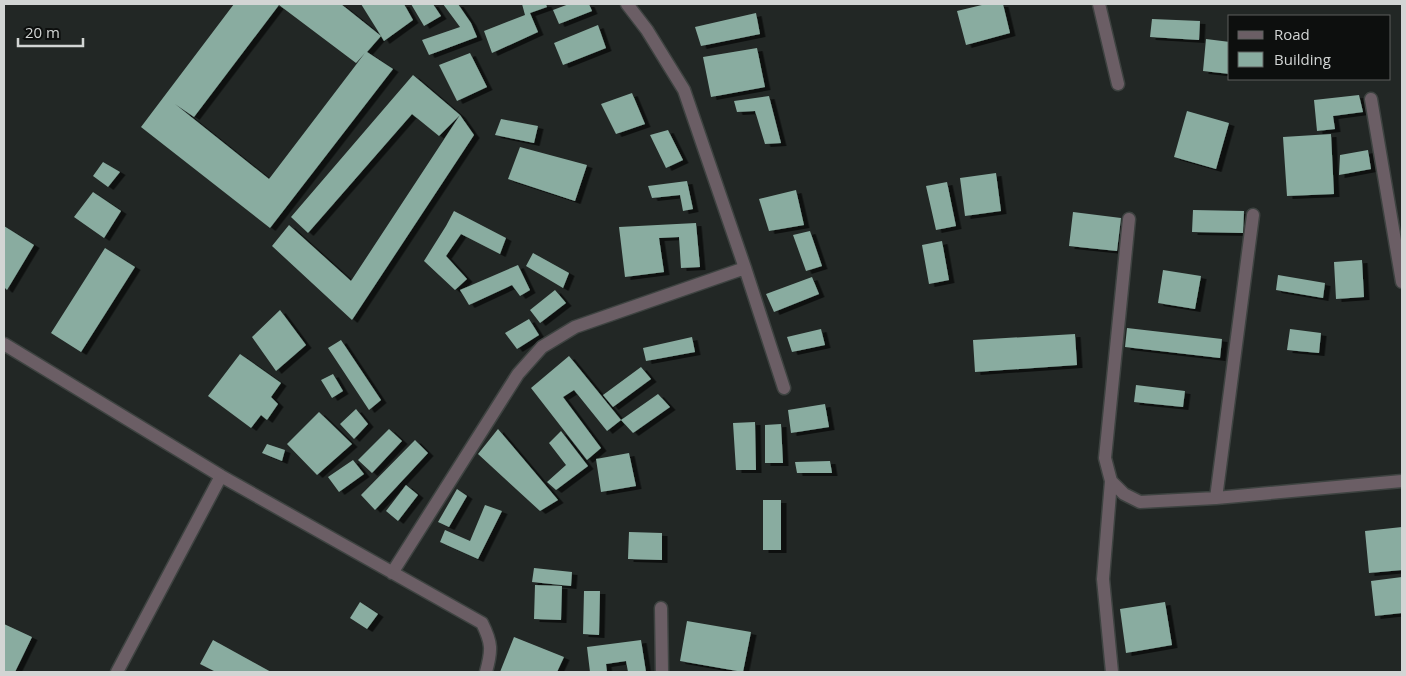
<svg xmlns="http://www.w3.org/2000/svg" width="1406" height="676" font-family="'Open Sans',sans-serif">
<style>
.building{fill:#89aca0;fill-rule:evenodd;filter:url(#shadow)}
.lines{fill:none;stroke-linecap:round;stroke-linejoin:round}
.minor-casing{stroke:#3e4341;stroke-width:15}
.minor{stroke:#6b5e65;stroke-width:12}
</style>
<defs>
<filter id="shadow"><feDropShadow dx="5.5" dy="3" stdDeviation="0" flood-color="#0009"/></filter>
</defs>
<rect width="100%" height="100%" fill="#222725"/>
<path class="building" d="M234 4H341L381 36 361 4H404L413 20 384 41 381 36 367 52 393 69 270 228 141 127ZM279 5 356 63 365 53 269 179 175 104 194 117Z
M411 4H433L441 16 424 26Z
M443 4H458L471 23 477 37 429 55 422 40 460 27Z
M522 4H546L547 7 530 13 538 32 492 53 484 31 525 15Z
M569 4H589L592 11 559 24 553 10Z
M986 4H1003L1010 33 966 45 957 11Z
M756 13 760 34 701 46 695 27Z
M1152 19 1200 21 1199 40 1150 37Z
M598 25 606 48 563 65 554 43Z
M1206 39 1230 42V74L1203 71Z
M757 48 765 87 711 97 703 57Z
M470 53 487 87 457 101 439 65Z
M413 75 460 115 474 135 352 320 272 246 289 225 351 281 460 115 439 136 412 114 308 233 291 217Z
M632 93 645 124 616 134 601 104Z
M1359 95 1363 112 1333 116 1335 129 1317 131 1314 100Z
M769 96 781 143 765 144 755 111 737 112 734 101Z
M1187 111 1229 123 1216 169 1174 157Z
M501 119 538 126 534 143 495 135Z
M668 130 683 160 666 168 650 135Z
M1331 134 1334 194 1287 196 1283 137Z
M520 147 587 165 575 201 508 179Z
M1368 150 1371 169 1339 175 1340 155Z
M103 162 120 172 108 187 93 176Z
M996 173 1001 211 965 216 960 178Z
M687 181 693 209 683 211 680 195 652 198 648 186Z
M947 182 956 226 936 230 926 186Z
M796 190 804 225 769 231 759 199Z
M93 192 121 211 104 238 74 217Z
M1193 210 1244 211 1243 233 1192 232Z
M454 211 506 238 500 254 461 234 446 256 467 279 455 290 424 261 446 226Z
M1073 212 1121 218 1117 251 1069 246Z
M696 223 700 267 681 268 679 237 659 238 664 272 625 277 619 227Z
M4 226 34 245 7 290 4 287Z
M810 231 822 266 806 271 793 235Z
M942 241 949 280 929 284 922 245Z
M105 248 135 267 81 352 51 333Z
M533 253 569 273 563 288 526 266Z
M1362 260 1364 297 1336 299 1334 262Z
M518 265 530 290 520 296 512 285 469 305 460 290Z
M1163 270 1201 276 1195 309 1158 303Z
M1278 275 1325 283 1323 298 1276 290Z
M812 277 819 294 774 312 766 294Z
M555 290 566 303 540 323 530 310Z
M280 310 306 345 276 371 252 337Z
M529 319 539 335 517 349 505 333Z
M1127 328 1222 339 1220 358 1125 347Z
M821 329 825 345 792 352 787 337Z
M1290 329 1321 333 1319 353 1287 350Z
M1075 334 1077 365 975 372 973 340Z
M692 337 695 352 646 361 643 348Z
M341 340 381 400 369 410 328 348Z
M240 354 281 383 271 397 278 404 267 420 261 415 251 428 208 396Z
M569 356 621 420 658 394 670 407 633 433 621 420 607 431 574 390 563 397 601 448 587 460 531 388Z
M641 367 651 379 613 407 603 395Z
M333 374 343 391 332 398 321 380Z
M1136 385 1185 391 1183 407 1134 402Z
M825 404 829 427 791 433 788 410Z
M356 409 368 424 354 439 340 424Z
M319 412 352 444 317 475 287 444Z
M755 422 756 470H736L733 423Z
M781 424 783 463H765V425Z
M389 429 402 441 372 473 358 460Z
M498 429 558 500 540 511 478 454Z
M561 431 588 466 556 490 547 482 566 465 549 443Z
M415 440 428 453 375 510 361 495Z
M267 444 285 450 282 461 262 453Z
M629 453 636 486 601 492 596 459Z
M353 460 364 474 339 492 328 477Z
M830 461 832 473H797L795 462Z
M406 485 418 495 398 521 386 511Z
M457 489 467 496 449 527 438 522Z
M763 500H781V550H763Z
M485 505 502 511 478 559 440 542 445 530 470 541Z
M1402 527V570L1369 573 1365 531Z
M629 532 662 533V560L628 559Z
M534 568 572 572 571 586 532 582Z
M1402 577V613L1375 616 1371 581Z
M535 585 562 586 561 620 534 619Z
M584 591H600L599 635 583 634Z
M360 602 378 614 367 629 350 618Z
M1165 602 1172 645 1126 653 1120 609Z
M687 621 751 632 743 672 680 661Z
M4 624 32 637 15 672H4Z
M514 637 564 657 557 672H500Z
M213 640 271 672H216L200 664Z
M641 640 646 672H628L626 661 606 664 607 672H590L587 647Z"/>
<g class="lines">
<defs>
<path id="minor" d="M627 4 647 30 684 90 745 268 784 388
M1099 4 1118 84
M1371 99 1402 282
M1129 219 1105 458 1111 481 1124 494 1140 502 1216 498 1402 481
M4 344 221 476 482 623C492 643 492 650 486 672
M1111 481 1103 579 1112 672
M1216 498 1253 215
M392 573 518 374 542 347 575 327 745 268
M661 608 662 672
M117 672 221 476"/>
</defs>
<use href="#minor" class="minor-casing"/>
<use href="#minor" class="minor"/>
</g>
<rect width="1406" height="676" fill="none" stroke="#d2d5d4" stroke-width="10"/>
<rect x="1228" y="15" width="162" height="65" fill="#0d0f0e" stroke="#5c5e5d"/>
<rect x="1238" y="31" width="25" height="8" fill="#6b5e65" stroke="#5c5e5d"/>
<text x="1274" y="40" font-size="15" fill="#d2d5d4">Road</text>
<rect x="1238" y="52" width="25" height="15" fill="#89aca0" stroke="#5c5e5d"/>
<text x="1274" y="65" font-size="15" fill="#d2d5d4">Building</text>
<path d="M18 38v8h65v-8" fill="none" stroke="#d2d5d4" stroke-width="2.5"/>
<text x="25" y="38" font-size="15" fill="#d2d5d4" stroke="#0d0f0e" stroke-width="4" paint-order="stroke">20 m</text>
</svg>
